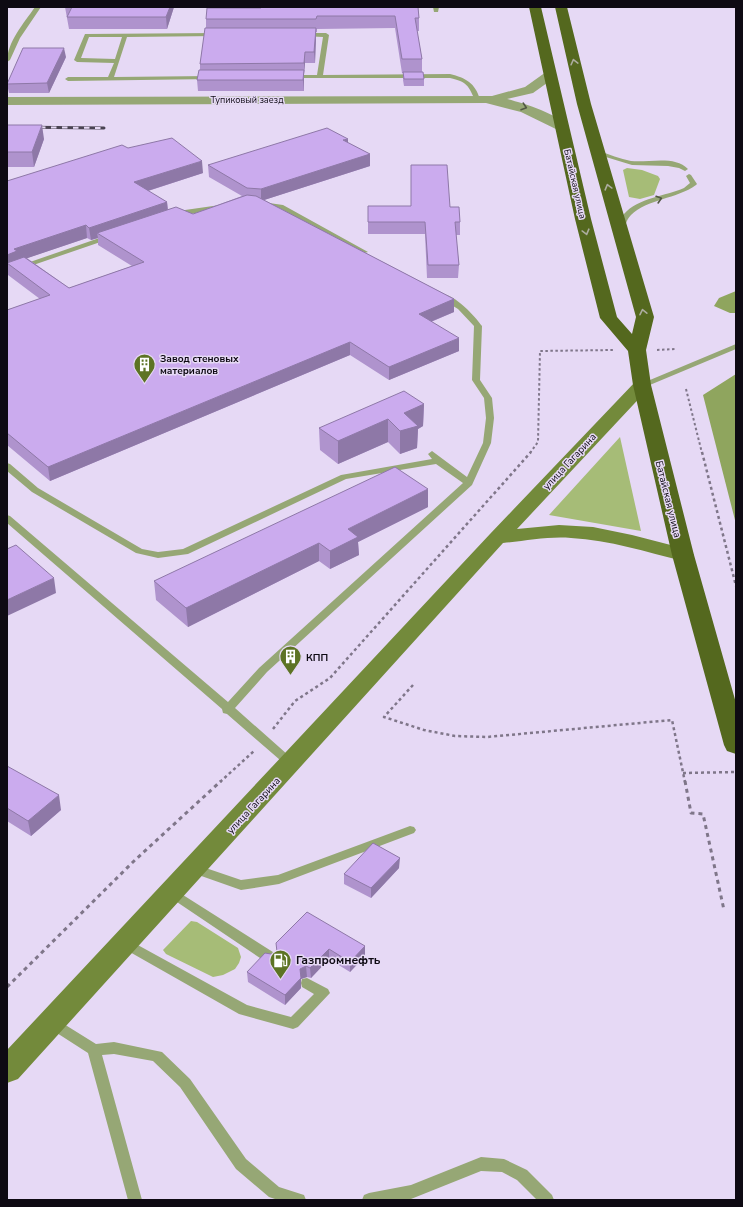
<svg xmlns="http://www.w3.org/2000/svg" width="743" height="1207" font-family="'Nunito Sans',sans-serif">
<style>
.green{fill:#a6bc77}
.forest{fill:#8fa55e}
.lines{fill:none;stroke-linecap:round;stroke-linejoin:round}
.path-far2{stroke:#7f7689;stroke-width:2;stroke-dasharray:2.5 2.5;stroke-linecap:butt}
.path-far1{stroke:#7f7689;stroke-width:2.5;stroke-dasharray:3 3;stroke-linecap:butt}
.path{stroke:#7f7689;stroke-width:3;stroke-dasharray:4 4;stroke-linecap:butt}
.service{fill:#96a775;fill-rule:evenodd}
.minor{fill:#96a775;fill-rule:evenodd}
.secondary{fill:#738a3b;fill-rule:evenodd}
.trunk{fill:#54681e;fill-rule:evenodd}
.rail-casing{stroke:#494351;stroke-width:3}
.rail{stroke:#e6d9f5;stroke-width:2;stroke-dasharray:5.5;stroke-linecap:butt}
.wall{fill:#af93cd;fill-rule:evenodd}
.shaded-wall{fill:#8e78a7}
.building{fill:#cbabee;stroke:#8e78a7}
.oneway{stroke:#acac9f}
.oneway2{stroke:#525844}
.labels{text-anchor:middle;stroke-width:3;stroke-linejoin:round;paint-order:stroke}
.far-street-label{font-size:9px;fill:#0e0a13;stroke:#e6d9f5}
.poi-label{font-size:10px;font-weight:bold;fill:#0e0a13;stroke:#e6d9f5;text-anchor:start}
.street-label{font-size:10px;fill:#0e0a13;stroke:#e6d9f5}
.near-poi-label{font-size:12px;font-weight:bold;fill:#0e0a13;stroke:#e6d9f5;text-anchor:start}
</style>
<rect width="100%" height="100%" fill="#e6d9f5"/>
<path class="green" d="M627 168 642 170 658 176 660 179 654 195 640 199 629 197 623 170Z
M620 437 641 531 549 515Z
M191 921 197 922 238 948 241 957 239 963 235 969 223 975 213 977 166 954 163 950Z"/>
<path class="forest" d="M736 291V313H730L714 306 719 298Z
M736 374V524L703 395Z"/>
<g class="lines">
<path class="path-far2" d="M657 350 676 349
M686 389 702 453
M530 453 538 442 540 351 614 350"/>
<path class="path-far1" d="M702 452 736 586
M413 685 384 717 424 730 455 736 487 737 672 720 685 782
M273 729 295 701 330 678 531 452
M683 773 736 772
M220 782 254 751"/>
<path class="path" d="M685 781 691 813 703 814 724 910
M7 987 134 861 221 781"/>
<path class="service" d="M35 7H41L20 38 10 60 7 62C7 42 24 23 35 7Z
M433 7H439L438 12H434Z
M216 33 218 34V36L127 37 114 77 211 76 214 78 213 79 68 81 65 79 68 77H108L114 63 77 62 74 60 85 34ZM89 37H122L115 59 81 58Z
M304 33H326L329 35 323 75 450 74C466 78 475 83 480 99L475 100C468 85 467 82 450 78H289L288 77 291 75H317L323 37 302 36V34Z
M598 151C609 154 620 159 631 161 648 163 675 155 688 169L685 171 679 168 668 166 632 165 596 154V152Z
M689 174 691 175 697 184 696 185C677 199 647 199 631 215 626 220 625 227 623 233H617L616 231C619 225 620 219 624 214 638 198 666 196 684 188L690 183 686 176Z
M262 202 283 205 368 252 361 254 279 208 260 205 259 204Z
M220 205 222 206V208L175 217 172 215 185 210Z
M108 235 115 237 7 274V270Z
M440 294C453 292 475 316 482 326L480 380 492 398 494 418 491 443 472 485 267 672 235 708 297 763 295 766H287L227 714 223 713 222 709 7 523V515L10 516 228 702 259 668 463 483 436 464 346 479 188 554 158 558 136 553 32 492 7 471V463L10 464 38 488 142 549 158 552 183 549 341 475 432 459 428 454 432 451 467 477 483 443 486 418 484 398 472 380 474 326 458 309 440 298Z
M736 344V349L645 387H642L638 385Z
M410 826 414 827 416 830 414 833 279 884 241 890 190 872 188 869 190 866 194 864 241 880 278 875Z
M172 888 276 954 277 958 276 962 271 963 266 962 168 896 166 893 168 890Z
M125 938 247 1005 291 1017 314 994 302 987 301 983 302 979 307 978 328 989 330 993 298 1027 293 1029 239 1014 121 947 119 943 121 939Z
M51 1016 96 1044 114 1042 162 1052 190 1079 246 1159 279 1187 304 1195 306 1200H278L269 1197 236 1169 180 1087 153 1061 114 1054 102 1055 142 1200H128L88 1053 46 1026 44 1022 46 1018Z
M481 1157 504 1159 527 1170 552 1195 554 1200H537L517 1180 502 1172 481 1171 411 1199 362 1200 364 1195 369 1193 411 1185Z"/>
<path class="minor" d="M550 71 554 72 556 75 554 78 533 93 507 99C523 103 559 114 569 128L567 131 562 132 521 112 486 103 7 105V97L492 96 525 87 546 72Z"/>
<path class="secondary" d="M642 380 648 381 651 385 648 389 517 529 559 525 593 527 632 535 690 550 694 555 690 560 683 561C646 552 610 540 571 538 549 536 526 541 503 543L18 1079 7 1083V1050L490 534 636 381Z"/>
<path class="trunk" d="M529 7H541L591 219 617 317 632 334 636 317 577 104 555 7H567L591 104 654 317 646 350 651 385 694 555 736 703V754L727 751 724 745 672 555 633 385 628 351 600 318 575 219Z"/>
<defs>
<path id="rail" d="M7 127 104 128"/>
</defs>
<use href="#rail" class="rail-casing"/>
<use href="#rail" class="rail"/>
</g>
<path class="wall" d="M65 7H174L167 29H69Z
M418 7 419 18V31H417L422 59V72L424 79V86H404L403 80V73H402L395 28 317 29V32H316L315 63H305L304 74V91H198L197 80 200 70V64L206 28V19Z
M66 57 49 93H9L7 84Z
M7 125 44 139 34 167H7Z
M348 143 370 154V166L264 200 454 299V312L431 322 459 351 389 380 350 355 50 481 7 445V310L40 299 8 275 7 268V181L128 148 203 173 148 191 167 202 168 209 193 214 242 196 209 177 208 165ZM87 238 91 240 98 238V245L132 266 69 288 27 258Z
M411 165 450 207 460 222V235H456L459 265 458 278H427L425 234H368V206H411Z
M424 404 423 426 418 429 417 448 400 454 388 442 338 464 320 450 319 428Z
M428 489V507L358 542 359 555 330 569 319 561 188 627 156 600 154 581Z
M7 766 61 810 31 836 7 821Z
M399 868 371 898 344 884V874Z
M365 946V956L350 972 329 959 311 978 307 977 301 979V988L285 1005 248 982 247 972 271 954Z"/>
<path class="shaded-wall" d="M170 7H174L167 29 166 17Z
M316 28V38L315 63 314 52Z
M64 48 66 57 49 93 47 83Z
M305 52V63L304 74V63Z
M304 70V91L303 80Z
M42 125 44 139 34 167 32 152Z
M348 139V150L343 140Z
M370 154V166L261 201V189Z
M202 161 203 173 135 195 134 182Z
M167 202 168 214 97 233 98 238 91 240 89 228Z
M86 225 87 238 19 261 7 263V255L14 249Z
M454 299V312L418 327 419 314Z
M459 338V351L389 380V367Z
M350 342V355L50 481 48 467Z
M424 404 423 426 418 429 417 448 400 454V431L404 413Z
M388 419V442L338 464V441Z
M428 489V507L358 542 359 555 330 569V551L348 529Z
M319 543V561L188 627 186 608Z
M54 578 56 593 7 616V600Z
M59 795 61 810 31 836 28 821Z
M400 858 399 868 371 898V888Z
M365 946V956L350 972V962Z
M329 949V959L311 978 310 968Z
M306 966 307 977 301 979V988L285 1005V995L300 969Z"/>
<path class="building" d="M72 7H170L166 17H67Z
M261 7H418L419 18H415L422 59H402L395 16H317L316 19H206L207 8H261Z
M205 28H316L314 52H305L304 63 200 64Z
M23 48H64L47 83 7 84Z
M199 70H304L303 80H197Z
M403 72H423L424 79H404Z
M7 125H42L32 152H7Z
M327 128 348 139 343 140 370 154 261 189 247 188 208 165Z
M172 138 202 161 134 182 167 202 89 228 86 225 14 249 17 251 7 255V181L122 145 128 148Z
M411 165H447L450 207H459L460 222H455L459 265H428L425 222H368V206H411Z
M247 195 256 196 454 299 419 314 459 338 389 367 350 342 48 467 7 433V310L50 295 7 263 24 257 69 288 144 262 97 233 176 207 193 214Z
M404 391 424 404 404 413 418 426 400 431 388 419 338 441 319 428Z
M395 467 428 489 348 529 358 537 330 551 319 543 186 608 154 581Z
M16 545 54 578 7 600V549Z
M7 766 59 795 28 821 7 808Z
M373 843 400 858 371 888 344 874Z
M307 912 365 946 350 962 329 949 310 968 306 966 300 969 301 978 285 995 247 972 265 953 271 954 277 952 276 943Z"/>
<defs><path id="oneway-chevron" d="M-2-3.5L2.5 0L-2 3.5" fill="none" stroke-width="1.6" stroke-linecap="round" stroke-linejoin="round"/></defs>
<g class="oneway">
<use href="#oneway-chevron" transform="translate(574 62) rotate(-104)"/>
<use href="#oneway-chevron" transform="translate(608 187) rotate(-105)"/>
<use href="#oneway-chevron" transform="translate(586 232) rotate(75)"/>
<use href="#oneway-chevron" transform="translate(643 312) rotate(-102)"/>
</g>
<g class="oneway2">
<use href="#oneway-chevron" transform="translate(524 107) rotate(18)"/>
<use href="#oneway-chevron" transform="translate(659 199) rotate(-17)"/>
</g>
<defs>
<symbol id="building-pin" viewBox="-11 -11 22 30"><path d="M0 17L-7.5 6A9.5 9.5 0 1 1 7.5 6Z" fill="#5d7324" stroke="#e6d9f5"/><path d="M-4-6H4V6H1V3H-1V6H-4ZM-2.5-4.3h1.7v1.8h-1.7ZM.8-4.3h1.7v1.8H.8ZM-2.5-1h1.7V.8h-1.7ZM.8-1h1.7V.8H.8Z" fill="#fff"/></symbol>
<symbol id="fuel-pin" viewBox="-11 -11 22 30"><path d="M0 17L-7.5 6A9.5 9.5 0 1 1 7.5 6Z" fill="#5d7324" stroke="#e6d9f5"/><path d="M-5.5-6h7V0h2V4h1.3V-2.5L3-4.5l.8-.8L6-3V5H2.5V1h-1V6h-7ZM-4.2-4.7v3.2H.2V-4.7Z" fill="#fff"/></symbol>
</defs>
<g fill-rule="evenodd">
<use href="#building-pin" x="132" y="352" width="25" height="34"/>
<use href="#building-pin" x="278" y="644" width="25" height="34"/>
<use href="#fuel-pin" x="268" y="948" width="25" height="34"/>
</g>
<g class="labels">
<g class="far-street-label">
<text x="247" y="103">Тупиковый заезд</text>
<text transform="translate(575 184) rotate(77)" y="3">Батайская улица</text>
</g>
<g class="poi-label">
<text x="160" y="362">Завод стеновых<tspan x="160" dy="12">материалов</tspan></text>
<text x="306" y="661">КПП</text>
</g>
<g class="street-label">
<text transform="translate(569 461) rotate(-47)" y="4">улица Гагарина</text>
<text transform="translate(669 499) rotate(76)" y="4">Батайская улица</text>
<text transform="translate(253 805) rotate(-47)" y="4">улица Гагарина</text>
</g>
<g class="near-poi-label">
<text x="296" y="964">Газпромнефть</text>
</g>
</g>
<rect width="743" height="1207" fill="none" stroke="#0e0a13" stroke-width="16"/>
</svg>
